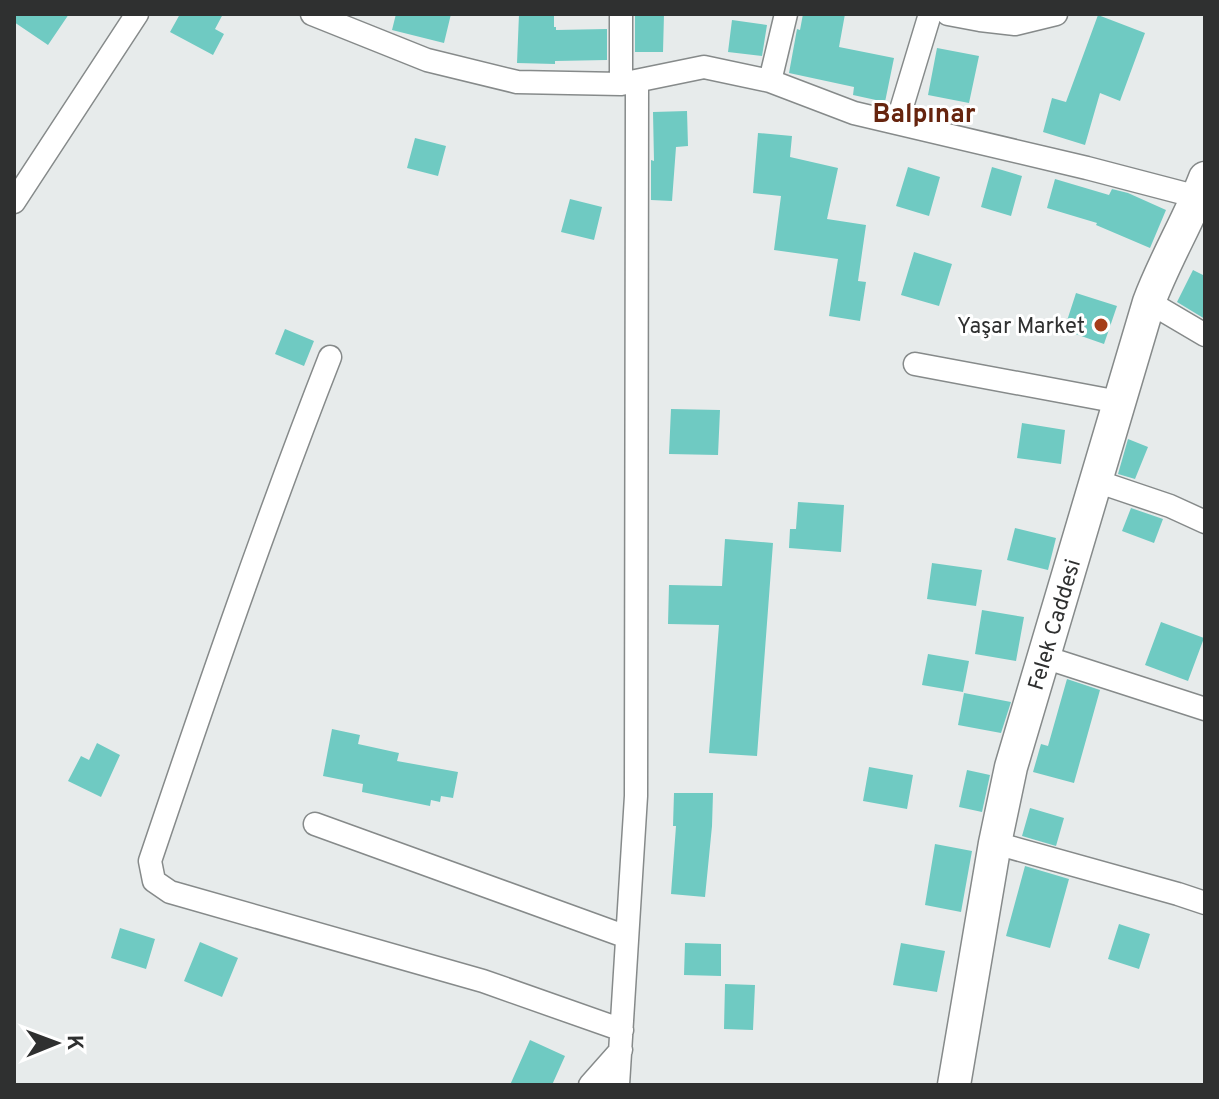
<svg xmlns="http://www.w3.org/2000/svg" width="1219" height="1099" font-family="Overpass,sans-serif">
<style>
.building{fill:#6fcac2}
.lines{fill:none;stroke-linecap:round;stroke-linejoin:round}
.street-casing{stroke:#868a8a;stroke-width:25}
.secondary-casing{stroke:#868a8a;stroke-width:35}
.street{stroke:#fff;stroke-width:22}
.secondary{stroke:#fff;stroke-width:32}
.poi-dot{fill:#a53e1a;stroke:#fff;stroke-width:3}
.labels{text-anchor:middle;stroke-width:6;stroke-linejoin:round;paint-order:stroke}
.poi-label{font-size:22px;fill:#2f3030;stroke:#fff;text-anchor:end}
.street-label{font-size:22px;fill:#2f3030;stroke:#fff}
.quarter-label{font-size:26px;font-weight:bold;fill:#66240e;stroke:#fff}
</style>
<rect width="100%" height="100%" fill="#e7ebeb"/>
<path class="building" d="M14 14H69L48 45 14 22Z
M180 14H223L215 29 224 34 213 55 170 32Z
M396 14H451L444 43 392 30Z
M519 14H554V27H556V30L607 29V60L555 61V64L517 63Z
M635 14H664L663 52H635Z
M803 14H845L839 47 894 58 885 102 853 95 854 87 789 73 797 29 800 30Z
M1098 15 1145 33 1120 101 1100 93 1085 145 1043 132 1052 98 1066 102Z
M732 20 767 25 762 56 728 52Z
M937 48 979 56 969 103 928 95Z
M687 111 688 146 676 147 672 201 651 200V160L654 161 653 112Z
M758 133 792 136 790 157 838 168 827 219 866 225 858 281 866 282 860 321 829 316 838 259 774 250 781 196 753 193Z
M415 138 446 146 438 176 407 168Z
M908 167 940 177 929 216 896 206Z
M992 167 1022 176 1011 216 981 207Z
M1055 179 1109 195 1112 189 1128 193 1166 210 1150 248 1096 225 1097 223 1047 208Z
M570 199 602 207 594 240 561 232Z
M914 252 952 264 939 306 901 295Z
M1193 270 1205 276V319L1177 302Z
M1076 293 1117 306 1104 344 1064 330Z
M285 329 314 341 304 366 275 354Z
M671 409 720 410 718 455 669 454Z
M1022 423 1065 430 1061 464 1017 458Z
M1128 439 1148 447 1135 479 1118 474Z
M798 502 844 505 841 552 789 548 790 529H796Z
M1131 508 1163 519 1154 543 1122 531Z
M1015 528 1056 538 1048 570 1007 560Z
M725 539 773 543 757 756 709 753 719 625 668 624 669 585 722 586Z
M932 563 982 570 976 606 927 599Z
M982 610 1024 617 1016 661 975 654Z
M1161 622 1204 638 1188 681 1145 665Z
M928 654 969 661 963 692 922 685Z
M1067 679 1100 690 1074 783 1033 772 1041 744 1048 746Z
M964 693 1011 702 1001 733 958 725Z
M332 729 360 735 358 744 399 753 397 761 458 772 453 798 441 796 440 802 431 800 430 806 362 792 363 784 323 776Z
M97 743 120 755 101 797 68 781 81 756 89 760Z
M869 767 913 775 907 809 863 801Z
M967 770 990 775 982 812 959 807Z
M674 793H713L712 826 705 897 671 894 676 826H673Z
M1030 808 1064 818 1056 846 1022 836Z
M935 844 972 851 961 912 925 905Z
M1025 866 1069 879 1050 948 1006 936Z
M1119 924 1150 934 1139 969 1108 959Z
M120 928 155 939 146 969 111 958Z
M200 942 238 958 222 997 184 981Z
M685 943 721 944V976L684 975Z
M901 943 945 951 937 992 893 985Z
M725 984 755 985 753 1030 724 1029Z
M530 1040 565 1056 552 1085H510Z"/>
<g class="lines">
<defs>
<path id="street" d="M312 14 427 60 517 82 621 84 704 67 770 81
M786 14 770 81 854 113 1087 168 1198 197
M948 14 980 20 1015 24 1056 14
M621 84V14
M897 123 930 14
M14 202 137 14
M1149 302 1205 335
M330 357C265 523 207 692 150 861L154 881 170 892 483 981 622 1030
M915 364 1119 402
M1096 481 1170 506 1205 522
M1044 657 1205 709
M315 824 627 937
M995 843 1178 894 1205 903
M590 1085 621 1050
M618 1085 636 796 637 81"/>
<g id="secondary">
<path id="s1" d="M954 1085 995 843 1011 767 1149 302C1165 259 1189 220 1205 178"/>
</g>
</defs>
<use href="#street" class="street-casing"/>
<use href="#secondary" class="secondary-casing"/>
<use href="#street" class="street"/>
<use href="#secondary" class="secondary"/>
</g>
<circle class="poi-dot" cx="1101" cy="325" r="8"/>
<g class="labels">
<g class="poi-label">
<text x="1085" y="333">Yaşar Market</text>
</g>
<g class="street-label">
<text dy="8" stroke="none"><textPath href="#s1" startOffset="472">Felek Caddesi</textPath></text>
</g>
<g class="quarter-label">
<text x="924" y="122">Balpınar</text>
</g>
</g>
<rect width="1219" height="1099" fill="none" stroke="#2f3030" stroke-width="32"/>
<g transform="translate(56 1043) rotate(89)" stroke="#ffffff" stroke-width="6" paint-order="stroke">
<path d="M0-6L14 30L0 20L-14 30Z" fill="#2f3030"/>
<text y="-12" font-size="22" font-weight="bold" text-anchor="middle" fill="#2f3030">K</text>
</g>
</svg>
